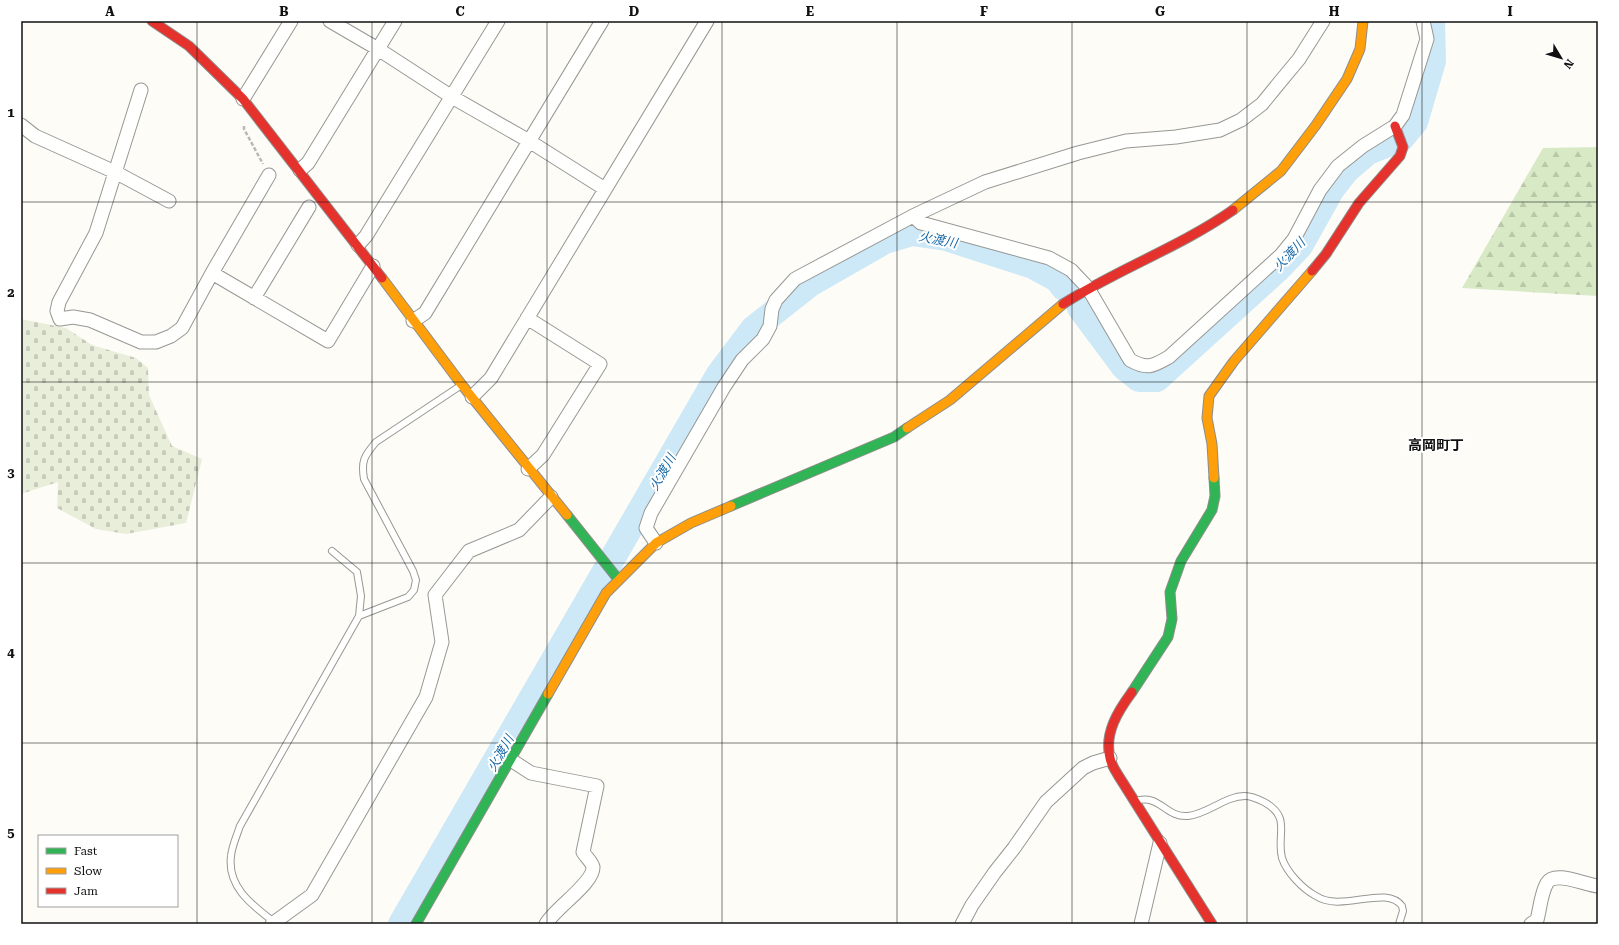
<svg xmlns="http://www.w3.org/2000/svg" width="1619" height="945" font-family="'Roboto Serif','Noto Sans JP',serif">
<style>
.forest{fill:url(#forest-firs)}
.cemetery{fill:url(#cemetery-stones)}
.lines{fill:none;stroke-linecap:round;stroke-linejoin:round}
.river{stroke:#cde8f7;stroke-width:26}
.lane-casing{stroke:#979795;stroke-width:8}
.street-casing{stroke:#979795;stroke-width:15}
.fast-casing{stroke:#8e8d8b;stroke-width:11}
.slow-casing{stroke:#8e8d8b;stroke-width:11}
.jam-casing{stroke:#8e8d8b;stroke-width:11}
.path{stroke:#b9b9b8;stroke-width:2.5;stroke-dasharray:4 2;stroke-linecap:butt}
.lane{stroke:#fffffe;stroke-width:6}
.street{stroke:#fffffe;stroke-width:13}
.fast{stroke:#30b455;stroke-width:9}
.slow{stroke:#ff9f0a;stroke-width:9}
.jam{stroke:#e5322d;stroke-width:9}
.grid{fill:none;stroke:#111;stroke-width:1;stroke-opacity:0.55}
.labels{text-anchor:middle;stroke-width:4;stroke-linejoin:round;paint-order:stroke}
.water-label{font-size:13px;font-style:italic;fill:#1768a6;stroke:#fff}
.quarter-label{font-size:14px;font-weight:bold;fill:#111;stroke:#fff}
.neatline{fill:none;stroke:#111;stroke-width:1.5}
.grid-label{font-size:13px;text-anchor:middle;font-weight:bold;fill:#111}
</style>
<defs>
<pattern id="forest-firs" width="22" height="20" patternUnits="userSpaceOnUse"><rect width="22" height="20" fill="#d8eac5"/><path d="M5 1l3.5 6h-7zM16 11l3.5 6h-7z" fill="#b8c8a8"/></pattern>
<pattern id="cemetery-stones" width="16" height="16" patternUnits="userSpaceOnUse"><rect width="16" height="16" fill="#e9eedb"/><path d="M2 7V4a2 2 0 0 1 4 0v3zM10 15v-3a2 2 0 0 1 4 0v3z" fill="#c7cbbb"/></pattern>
</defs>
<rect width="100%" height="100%" fill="#fdfcf7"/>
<path class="forest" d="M1598 147V296L1462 288 1543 148Z"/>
<path class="cemetery" d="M21 319 66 328 92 345 136 358 148 368 149 395 172 446 202 459 186 523 126 534 96 529 57 508 58 482 21 494Z"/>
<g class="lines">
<path class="river" d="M1080 308 1124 367 1139 379H1157L1277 270 1300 246 1332 189 1346 171 1368 152 1401 139 1415 122 1433 61 1432 21
M401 924 719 374 753 329 810 284 885 241 912 233 946 238 1033 266 1057 279 1064 288"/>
<defs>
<path id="lane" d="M332 551 357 572 361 596 359 616
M1135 801C1160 793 1165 818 1188 816 1208 814 1225 796 1245 796 1252 796 1258 799 1264 802 1292 817 1276 835 1282 858 1287 873 1303 889 1316 896 1342 913 1386 884 1402 906L1403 911 1399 924
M274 922C252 905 227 887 231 856 232 846 237 835 240 826L359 616 408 597 414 590 416 580 413 571 364 479C361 461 364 456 376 442L460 386"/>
<path id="street" d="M330 21 378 49 452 97 529 141 605 189
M141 90 96 233 59 302 57 311 60 319 73 317 90 320 141 342H156L171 336 182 328 212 273 269 175
M243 99 291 21
M21 125 35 136 115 172 169 201
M300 170 308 163 395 21
M913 216 921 223 1049 258 1071 270 1088 288 1130 360C1148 370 1153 366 1169 357L1281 255 1294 239 1320 190 1338 166 1363 146 1395 126 1403 115 1427 39 1423 21
M358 245 366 236 498 21
M212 273 328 341 373 266
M254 298 309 207
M527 318 600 364 543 455 528 469
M413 321 425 313 602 21
M472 397 491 378 707 21
M656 543 646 528 651 513 724 387 742 360 763 339 770 326 772 309 776 300 795 279 913 216 985 182 1078 153 1126 141 1176 137 1220 130 1241 120 1262 104 1275 88 1299 59 1323 21
M511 760 531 773 597 786 583 852C585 856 592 862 593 867 594 883 555 908 546 924
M272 924 312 895 426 697 442 642 435 595 469 551 519 530 551 497
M962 924 972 905 995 872 1014 848 1046 802 1083 768 1093 763 1110 758
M1141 924 1160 843
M1531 924 1537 920C1540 909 1541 893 1547 883 1555 870 1585 885 1598 886"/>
<path id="fast" d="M731 506 894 437 907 428
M567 515 618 579
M1132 692 1168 637 1172 619 1170 592 1181 561 1212 510 1215 496 1214 478
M416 924 548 694"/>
<path id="slow" d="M1233 210 1281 171 1316 125 1347 79 1360 49 1363 21
M382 278 462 385 567 515
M907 428 950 400 1063 304
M1214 478 1212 444 1207 418 1209 396 1234 361 1312 271
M548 694 606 593 656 543 691 523 731 506"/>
<path id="jam" d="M152 21 189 46 243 99 382 278
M1312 271 1326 254 1359 203 1400 156 1403 147 1395 126
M1063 304C1118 269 1180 247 1233 210
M1132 692C1118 711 1104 733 1110 758 1111 764 1115 770 1118 775L1212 924"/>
</defs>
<use href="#lane" class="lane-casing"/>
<use href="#street" class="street-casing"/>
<use href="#fast" class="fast-casing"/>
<use href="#slow" class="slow-casing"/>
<use href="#jam" class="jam-casing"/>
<path class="path" d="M244 126V129L263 164"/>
<use href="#lane" class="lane"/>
<use href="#street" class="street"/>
<use href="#fast" class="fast"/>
<use href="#slow" class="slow"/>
<use href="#jam" class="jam"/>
</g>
<path class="grid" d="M197 21V924M372 21V924M547 21V924M722 21V924M897 21V924M1072 21V924M1247 21V924M1422 21V924M21 202H1598M21 382H1598M21 563H1598M21 743H1598"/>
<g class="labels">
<g class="water-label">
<text transform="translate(938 239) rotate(11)" y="5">火渡川</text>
<text transform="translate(1289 254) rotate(-47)" y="5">火渡川</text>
<text transform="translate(662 472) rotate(-60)" y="5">火渡川</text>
<text transform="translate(500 753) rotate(-60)" y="5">火渡川</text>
</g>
<g class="quarter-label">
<text x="1436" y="450">高岡町丁</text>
</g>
</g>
<rect width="1619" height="945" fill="none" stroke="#ffffff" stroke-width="44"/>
<rect x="38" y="835" width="140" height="72" fill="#ffffff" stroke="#a0a0a0"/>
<rect x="46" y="848" width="20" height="6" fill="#30b455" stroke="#a0a0a0"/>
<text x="74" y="855" font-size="12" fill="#111111">Fast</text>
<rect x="46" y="868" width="20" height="6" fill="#ff9f0a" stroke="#a0a0a0"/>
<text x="74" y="875" font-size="12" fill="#111111">Slow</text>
<rect x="46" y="888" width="20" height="6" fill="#e5322d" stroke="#a0a0a0"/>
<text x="74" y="895" font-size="12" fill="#111111">Jam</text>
<g transform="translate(1561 58) rotate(128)" stroke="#ffffff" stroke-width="3" paint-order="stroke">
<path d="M0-3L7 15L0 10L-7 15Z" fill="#111111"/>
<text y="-6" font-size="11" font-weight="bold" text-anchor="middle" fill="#111111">N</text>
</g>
<rect x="22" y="22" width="1575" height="901" class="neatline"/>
<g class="grid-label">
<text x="110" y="16">A</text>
<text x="284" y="16">B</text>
<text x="460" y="16">C</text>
<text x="634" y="16">D</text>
<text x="810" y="16">E</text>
<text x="984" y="16">F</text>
<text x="1160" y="16">G</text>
<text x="1334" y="16">H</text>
<text x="1510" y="16">I</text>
<text x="11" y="117">1</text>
<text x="11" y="297">2</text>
<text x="11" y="477">3</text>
<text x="11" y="657">4</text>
<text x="11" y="837">5</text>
</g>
</svg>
